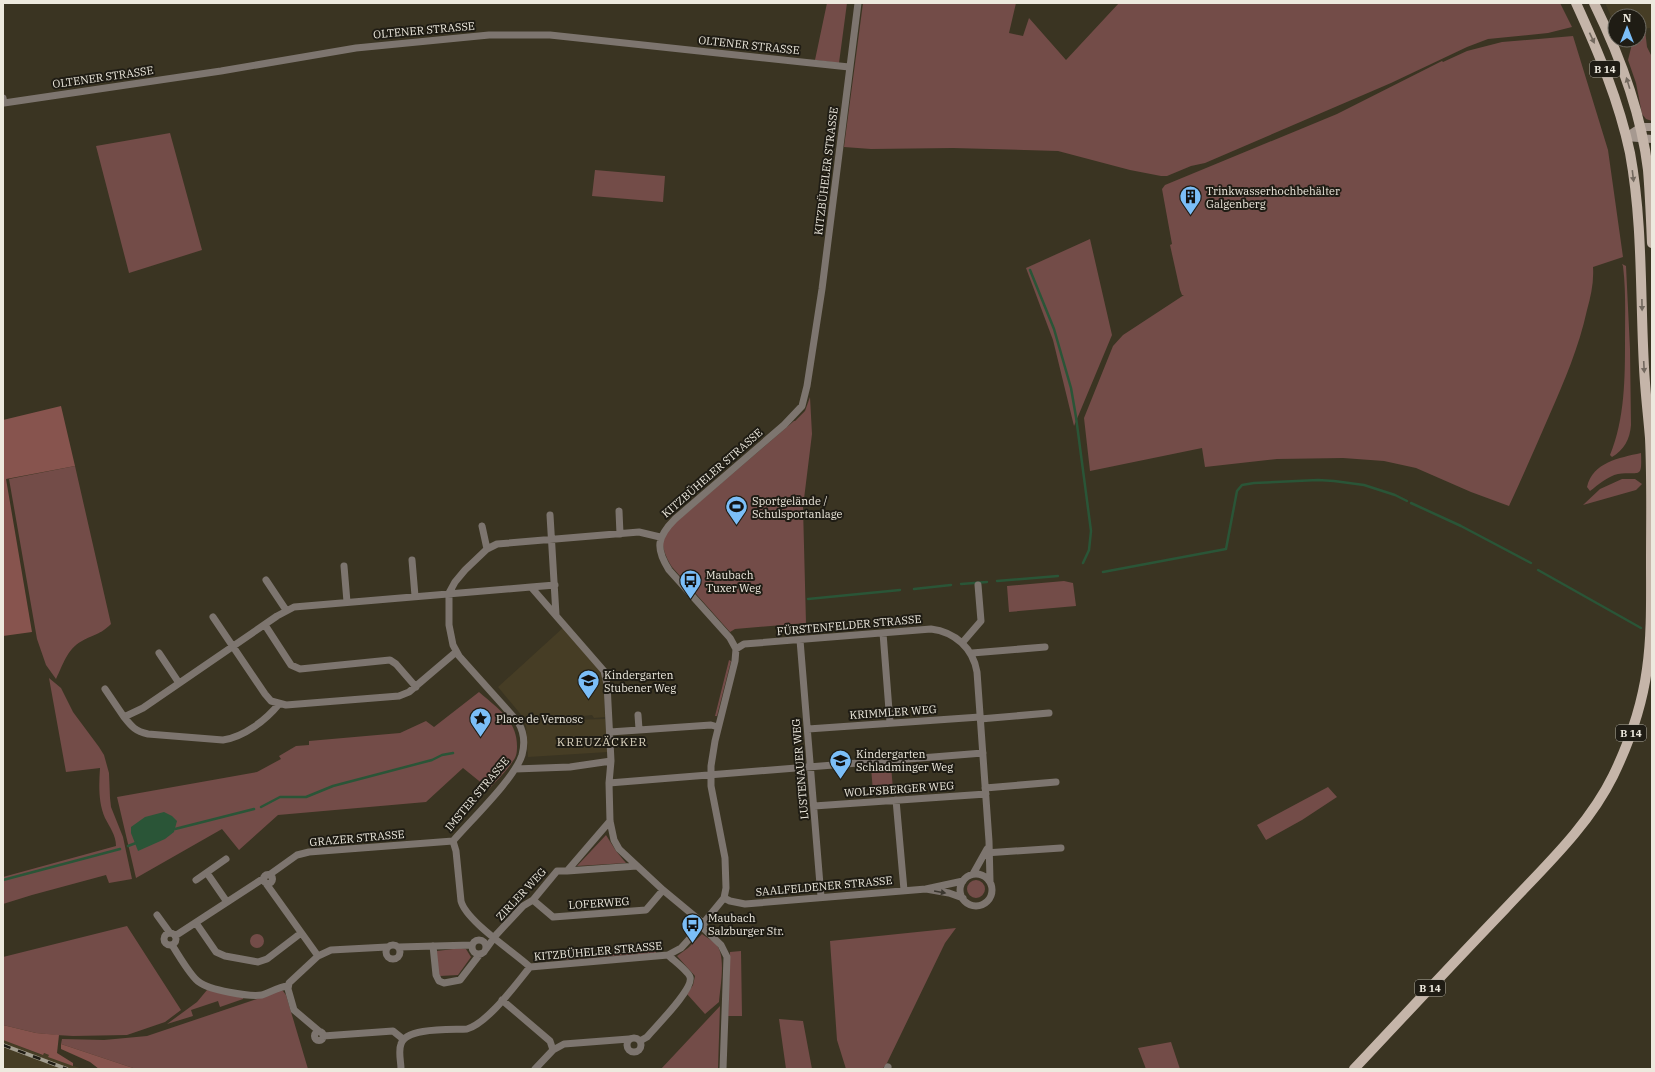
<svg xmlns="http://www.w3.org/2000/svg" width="1655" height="1072" font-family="'IBM Plex Serif',serif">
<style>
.built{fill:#463d25}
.green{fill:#734c48}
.forest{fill:#87544e}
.water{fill:#2a5537}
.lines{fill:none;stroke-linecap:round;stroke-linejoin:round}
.stream{stroke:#2a5537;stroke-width:2.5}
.street{stroke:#7d756f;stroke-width:7}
.secondary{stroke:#a69990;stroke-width:8}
.primary{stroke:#c5b5a9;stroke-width:10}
.rail-casing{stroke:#a29d8f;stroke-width:4}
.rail{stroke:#1f1c14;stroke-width:2.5;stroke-dasharray:8;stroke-linecap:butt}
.oneway{fill:#72685e}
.oneway2{fill:#3b372f}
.labels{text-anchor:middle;stroke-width:4;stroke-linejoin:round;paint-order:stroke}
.shield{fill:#1f1c14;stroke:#afaca1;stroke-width:1}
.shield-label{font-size:10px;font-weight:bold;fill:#ede9de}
.street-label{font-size:11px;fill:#ede9de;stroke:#1f1c14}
.poi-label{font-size:11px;fill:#ede9de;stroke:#1f1c14;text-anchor:start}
.neighbourhood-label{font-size:12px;letter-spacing:1px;fill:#dbd3be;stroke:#1f1c14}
</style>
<rect width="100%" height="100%" fill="#3a3422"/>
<path class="built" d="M1605 3H1652V40L1650 28 1639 29V16H1615V25Z
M565 626 603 674 605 717 594 718 592 715 576 717V720L605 719 608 752 528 757 526 727 523 717 498 687Z
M3 1040 42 1055 43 1053 49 1055V1057L82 1069H3Z"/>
<path class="green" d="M827 3H847L839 63 815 60Z
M863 3H1016L1009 33 1023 36 1029 18 1066 60 1119 3H1560L1572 27 1548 33 1488 39 1467 47 1391 83 1205 163 1191 166 1167 176H1161L1130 170 1058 151 953 148 871 149 844 147Z
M1645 30 1647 47 1652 57V121L1646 119 1642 114 1636 83 1628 60 1633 40H1639V32Z
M1573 36 1608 150 1623 257 1593 267C1594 282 1591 296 1587 310 1579 347 1564 382 1549 416 1536 446 1523 476 1509 506L1471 492 1416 468 1384 461 1343 458 1277 459 1205 467 1202 448 1090 471 1084 418 1113 346 1123 335 1184 295H1182L1180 290 1170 245 1172 244 1162 189 1165 185 1337 114 1442 61 1443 62 1467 51 1502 42Z
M170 133 202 250 129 273 96 146Z
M595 170 665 176 663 202 592 196Z
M1090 239 1112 335 1074 426 1053 340 1026 268Z
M1622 264 1626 266 1630 349 1631 425C1630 439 1624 450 1612 457L1610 455C1625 419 1625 377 1625 340 1625 315 1626 291 1623 266Z
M810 397 812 434 803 507 806 623 735 629 730 632 672 567C667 559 660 545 664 536 666 531 671 527 675 523L794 421H795L805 411Z
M1641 453C1642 480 1640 471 1618 474 1608 476 1598 485 1590 491L1587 487C1593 462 1619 458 1641 453Z
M75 466 111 624C100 635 94 634 82 641 67 649 63 665 56 679L46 665 37 639 9 479Z
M1622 479H1635L1642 484 1636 490 1583 505 1600 489Z
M1064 581 1073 583 1076 606 1009 612 1007 586Z
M729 660 731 661 717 716H715Z
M49 678 61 688 73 712 99 747 104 755 109 773 110 798 111 807 123 837 132 879 109 883 106 875 32 895 3 904V877L116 846C116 835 110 828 105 818 98 802 99 784 100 768L66 772Z
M479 692C497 708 517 720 517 746 517 751 517 756 513 761 507 771 497 780 489 789L463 768 426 802 278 815 239 850 222 829 136 878 117 797 257 772 281 759 279 756 296 746 309 745V741L400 733 426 721 434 727Z
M891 765 893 790 873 792 871 767Z
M1328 787 1337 797 1302 820 1266 840 1257 825Z
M606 835 616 851 626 863 577 866Z
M967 889a9 9 0 1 1 18 0a9 9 0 1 1-18 0Z
M127 926 181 1010 165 1022 127 1035 73 1036 56 1035 36 1033 3 1025V957Z
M956 928 945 943 886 1065 882 1069H846L837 1040 830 941Z
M702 934C706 937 711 940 715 943 727 954 720 987 719 1002L705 1014 687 994 693 985 695 976 677 956 688 948Z
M250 941a7 7 0 1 1 14 0a7 7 0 1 1-14 0Z
M461 948 466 949 471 957 458 975 440 976 437 974V951Z
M656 951V953L544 961 543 959Z
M741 951 742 1016H728L730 952Z
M207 990 244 996 243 999 220 1007 218 1001 191 1010 193 1016 167 1024 197 1002Z
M278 990 283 991 286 995 308 1069H136L61 1044 62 1039 104 1040 147 1036 263 997Z
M720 1006 718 1069H661Z
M779 1019 803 1021 812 1069H786Z
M1171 1042 1180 1069H1146L1138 1048Z"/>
<path class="forest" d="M61 406 75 466 6 479 32 632 3 636V420Z
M3 1025 36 1033 59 1035 57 1053 73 1063V1066L48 1057 49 1055 44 1053 43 1055 3 1040Z
M61 1044 136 1069H99L90 1062 61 1049Z"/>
<path class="water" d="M164 812 172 816 177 821 174 832 165 839 138 851 131 833V827L145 817Z"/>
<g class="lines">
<path class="stream" d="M1030 270 1054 329 1071 388 1076 417 1091 531 1089 550 1083 563
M1411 503 1461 526 1531 563
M1538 570 1641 628
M1103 572 1226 549 1237 491 1242 485 1254 483 1318 480 1334 481 1364 485 1395 495 1407 501
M997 581 1058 576
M961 584 987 582
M914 589 951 585
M808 599 900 590
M261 807 280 797H306L333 786 432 760 442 755 453 753
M175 829 254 809
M128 846 136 843
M3 880 120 849"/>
<path class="street" d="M3 98 4 103 221 71 356 48 489 35H550L849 67
M619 511 620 534
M550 515 556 615
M482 526 487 549
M412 560 415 596
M344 566 347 602
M266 580 286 610
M531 587 555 585
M213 617 265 694 271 701 286 705 399 696 409 692 456 652
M265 625 291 665 300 669 390 660 396 664 416 687
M883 633 890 723
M800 640 821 897
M962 643 981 621 978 585
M736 649 744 644 931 629C955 632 973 648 977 672L989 841 990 881
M159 653 179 683
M972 653 1045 647
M105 689 124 717
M279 704C266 720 244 737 223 740L148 734C135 731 132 727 124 717L143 708 277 616 294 607 531 587 604 671 607 684 611 761 609 783
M638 715 639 729
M980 719 1049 713
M808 729 980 717
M610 732 711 725 718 727
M515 769 570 767 611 761
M985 788 1056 782
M896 800 904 890
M814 806 986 794
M985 853 1061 848
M567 871 637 866
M207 873 227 902
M973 874 987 849
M960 890a16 16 0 1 1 32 0a16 16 0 1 1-32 0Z
M263.5 879a4.5 4.5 0 1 1 9 0a4.5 4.5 0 1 1-9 0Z
M269 875 297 855 309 852 453 841
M196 880 226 859
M963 881 926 889 949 893 963 898
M265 882 318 956
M724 898 730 901 745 904 926 889
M533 900 553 917 646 910 663 890
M157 915 170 933
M196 923 216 952 225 956 258 962 267 959 301 933
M704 924 663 890 619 849 614 840 610 821 609 783 983 753
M701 926 721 945 727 957 723 1069
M164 939a6 6 0 1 1 12 0a6 6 0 1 1-12 0Z
M175 936 264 878
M472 947a7 7 0 1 1 14 0a7 7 0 1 1-14 0Z
M386 952a7 7 0 1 1 14 0a7 7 0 1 1-14 0Z
M172 945C178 954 191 977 199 982 209 990 249 997 262 995 271 992 278 987 288 986
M433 946 436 975 439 981 444 983 460 980 480 954
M399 947 472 945
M486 949 496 935 523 906 533 900 557 871H567L610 821
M530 967C514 952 466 921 461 901L456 851 453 841C470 821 515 778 522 755 525 744 524 732 518 722L459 656 453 645 449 625V593L455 582 465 570 487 549 497 544 639 532 660 537
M502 1000 550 1041 553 1050
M314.5 1036a4.5 4.5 0 1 1 9 0a4.5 4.5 0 1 1-9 0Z
M320 1032 294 1010 288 989 289 983 318 956 331 950 387 947
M323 1036 393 1031 403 1039
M627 1045a7 7 0 1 1 14 0a7 7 0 1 1-14 0Z
M640 1041 647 1037C655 1027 694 989 690 977 688 971 673 960 668 955
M401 1069C401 1062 398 1051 401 1044 406 1027 452 1030 467 1029 488 1023 516 984 530 967L668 955 681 948 701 926 724 898 726 888 725 858 711 786V766L715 741 735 661 736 649 730 638 669 570C655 548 657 537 675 519L784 425 802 406 807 386 822 289 858 3
M535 1069 553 1050 564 1044 629 1039
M887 1069 888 1067"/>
<path class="secondary" d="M1626 137 1641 127H1652
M1626 137 1652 139"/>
<path class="primary" d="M1594 3C1620 56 1641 111 1648 170 1650 194 1651 219 1652 243
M1354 1069C1404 1016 1454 962 1505 909 1543 868 1588 827 1613 776 1629 743 1642 706 1647 669 1652 634 1651 598 1651 562 1651 521 1652 479 1650 438 1648 414 1645 390 1644 367 1640 295 1643 224 1630 153 1619 101 1598 51 1576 3"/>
<defs>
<path id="rail" d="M3 1045 67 1069"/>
</defs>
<use href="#rail" class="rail-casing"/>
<use href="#rail" class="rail"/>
</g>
<defs><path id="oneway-solid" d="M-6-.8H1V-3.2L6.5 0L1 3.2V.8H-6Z"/></defs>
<g class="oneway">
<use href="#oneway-solid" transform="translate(1592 38) rotate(65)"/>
<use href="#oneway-solid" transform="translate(1628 83) rotate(-107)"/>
<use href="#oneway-solid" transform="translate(1633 176) rotate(83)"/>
<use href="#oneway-solid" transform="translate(1642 305) rotate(89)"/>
<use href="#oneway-solid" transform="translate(1644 367) rotate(87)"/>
</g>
<use class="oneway2" href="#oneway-solid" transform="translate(940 892) rotate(10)"/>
<defs>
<symbol id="building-pin" viewBox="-11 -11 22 30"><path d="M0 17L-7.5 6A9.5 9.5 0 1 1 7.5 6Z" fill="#7bbef8" stroke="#1f1c14"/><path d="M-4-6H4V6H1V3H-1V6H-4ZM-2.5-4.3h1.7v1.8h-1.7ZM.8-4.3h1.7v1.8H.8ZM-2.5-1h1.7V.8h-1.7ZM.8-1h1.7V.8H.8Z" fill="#111"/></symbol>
<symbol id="stadium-pin" viewBox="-11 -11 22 30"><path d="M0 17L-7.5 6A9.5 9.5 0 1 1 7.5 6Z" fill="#7bbef8" stroke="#1f1c14"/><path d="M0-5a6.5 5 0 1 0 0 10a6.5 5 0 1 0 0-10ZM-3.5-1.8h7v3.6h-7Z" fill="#111"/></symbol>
<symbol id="bus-pin" viewBox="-11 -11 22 30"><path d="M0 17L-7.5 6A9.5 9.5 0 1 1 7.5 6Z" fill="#7bbef8" stroke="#1f1c14"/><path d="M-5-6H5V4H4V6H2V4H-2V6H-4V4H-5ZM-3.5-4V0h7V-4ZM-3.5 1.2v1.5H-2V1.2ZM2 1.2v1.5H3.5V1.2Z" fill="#111"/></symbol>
<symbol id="school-pin" viewBox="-11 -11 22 30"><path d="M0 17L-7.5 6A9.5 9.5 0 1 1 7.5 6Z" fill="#7bbef8" stroke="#1f1c14"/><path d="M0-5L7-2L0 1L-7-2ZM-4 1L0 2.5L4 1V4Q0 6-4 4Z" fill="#111"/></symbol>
<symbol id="sight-pin" viewBox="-11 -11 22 30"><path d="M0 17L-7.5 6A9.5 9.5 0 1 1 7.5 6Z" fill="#7bbef8" stroke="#1f1c14"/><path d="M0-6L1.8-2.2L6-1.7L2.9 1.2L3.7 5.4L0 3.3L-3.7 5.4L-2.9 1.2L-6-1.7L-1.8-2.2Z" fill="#111"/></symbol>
</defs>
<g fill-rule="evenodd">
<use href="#building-pin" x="1178" y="184" width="25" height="34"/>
<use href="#stadium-pin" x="724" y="494" width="25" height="34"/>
<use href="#bus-pin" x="678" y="568" width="25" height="34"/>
<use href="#school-pin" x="576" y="668" width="25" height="34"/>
<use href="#sight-pin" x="468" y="706" width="25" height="34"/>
<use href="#school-pin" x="828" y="748" width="25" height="34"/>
<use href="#bus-pin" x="680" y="912" width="25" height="34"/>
</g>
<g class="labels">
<g class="shield">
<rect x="1590" y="61" width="30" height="16" rx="3"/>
<rect x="1616" y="725" width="30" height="16" rx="3"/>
<rect x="1415" y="980" width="30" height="16" rx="3"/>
</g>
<g class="shield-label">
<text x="1605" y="73">B 14</text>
<text x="1631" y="737">B 14</text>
<text x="1430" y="992">B 14</text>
</g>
<g class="street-label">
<text transform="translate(424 30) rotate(-5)" y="4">OLTENER STRASSE</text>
<text transform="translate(749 45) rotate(6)" y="4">OLTENER STRASSE</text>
<text transform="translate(103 77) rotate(-8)" y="4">OLTENER STRASSE</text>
<text transform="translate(826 171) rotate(-83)" y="4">KITZBÜHELER STRASSE</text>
<text transform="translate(712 473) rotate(-41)" y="4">KITZBÜHELER STRASSE</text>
<text transform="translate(849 625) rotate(-5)" y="4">FÜRSTENFELDER STRASSE</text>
<text transform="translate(893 712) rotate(-4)" y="4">KRIMMLER WEG</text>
<text transform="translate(800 769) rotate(-95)" y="4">LUSTENAUER WEG</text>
<text transform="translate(899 789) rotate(-4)" y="4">WOLFSBERGER WEG</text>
<text transform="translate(477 794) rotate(-50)" y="4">IMSTER STRASSE</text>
<text transform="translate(357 838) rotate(-5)" y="4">GRAZER STRASSE</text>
<text transform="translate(824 886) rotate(-5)" y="4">SAALFELDENER STRASSE</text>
<text transform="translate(521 894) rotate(-47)" y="4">ZIRLER WEG</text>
<text transform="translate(599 903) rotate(-4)" y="4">LOFERWEG</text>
<text transform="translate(598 951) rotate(-5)" y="4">KITZBÜHELER STRASSE</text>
</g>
<g class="poi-label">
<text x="1206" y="195">Trinkwasserhochbehälter<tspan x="1206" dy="13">Galgenberg</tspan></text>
<text x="752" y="505">Sportgelände /<tspan x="752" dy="13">Schulsportanlage</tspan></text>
<text x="706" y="579">Maubach<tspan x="706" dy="13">Tuxer Weg</tspan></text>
<text x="604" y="679">Kindergarten<tspan x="604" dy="13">Stubener Weg</tspan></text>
<text x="496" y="723">Place de Vernosc</text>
<text x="856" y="758">Kindergarten<tspan x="856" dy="13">Schladminger Weg</tspan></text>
<text x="708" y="922">Maubach<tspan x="708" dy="13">Salzburger Str.</tspan></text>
</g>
<g class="neighbourhood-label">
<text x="602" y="746">KREUZÄCKER</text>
</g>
</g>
<rect width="1655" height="1072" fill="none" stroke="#ede9de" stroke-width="8"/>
<g transform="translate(1627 28)"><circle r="19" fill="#1f1c14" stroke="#716e65"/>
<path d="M0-3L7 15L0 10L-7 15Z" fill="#7bbef8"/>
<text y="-6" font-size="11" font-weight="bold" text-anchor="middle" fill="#ede9de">N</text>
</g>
</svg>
